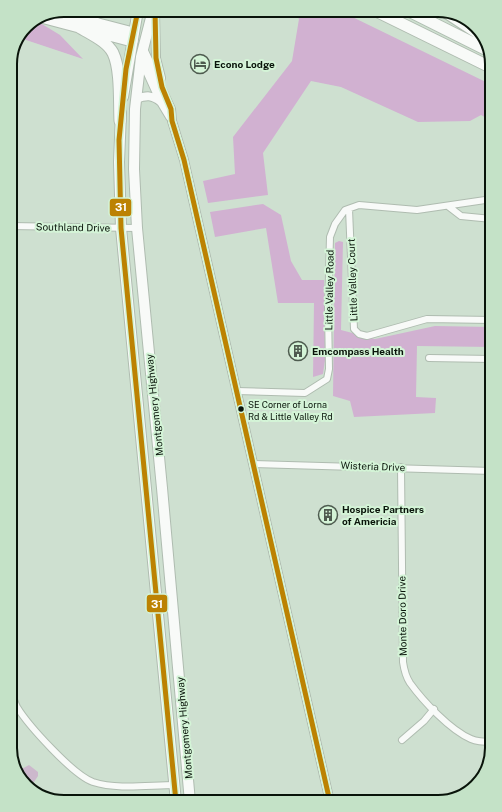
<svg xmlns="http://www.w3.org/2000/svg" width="502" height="812" font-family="'Public Sans',sans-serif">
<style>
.green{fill:#ccb8cc}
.forest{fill:#d1b1d1}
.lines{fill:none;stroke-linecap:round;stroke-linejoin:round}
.minor-casing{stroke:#afbcb0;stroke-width:8}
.tertiary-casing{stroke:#afbcb0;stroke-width:10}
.primary-casing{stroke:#afbcb0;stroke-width:12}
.motorway-casing{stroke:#afbcb0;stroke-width:13}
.minor{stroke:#f8faf8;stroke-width:6}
.tertiary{stroke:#f8faf8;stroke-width:8}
.primary{stroke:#f8faf8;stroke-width:10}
.motorway{stroke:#f8faf8;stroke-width:11}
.bus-1-casing{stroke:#d4f4d7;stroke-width:8}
.bus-1{stroke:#bc8202;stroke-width:5}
.bus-dot{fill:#09140a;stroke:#d4f4d7;stroke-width:1.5}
.labels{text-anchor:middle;stroke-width:4;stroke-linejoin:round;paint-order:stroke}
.bus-label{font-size:9px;fill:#09140a;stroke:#d4f4d7;text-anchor:start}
.poi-label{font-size:10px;font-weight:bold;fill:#09140a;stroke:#d4f4d7;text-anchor:start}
.street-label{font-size:10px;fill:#09140a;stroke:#d4f4d7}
.rim{fill:none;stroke:#09140a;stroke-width:2}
.line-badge{stroke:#d4f4d7;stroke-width:1.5}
.badge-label{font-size:11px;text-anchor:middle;font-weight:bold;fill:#fff}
</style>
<rect width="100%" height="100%" fill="#cee0d0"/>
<path class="green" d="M29 765 38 772V776L34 782H24L16 772Z"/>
<path class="forest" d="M292 10H338L492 85V121L481 115 470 121 418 122 341 87 311 81 263 153 268 195 208 203 203 181 235 174 233 137 292 61 299 19Z
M37 21 60 35 83 59 20 38 26 26Z
M263 204 281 215 291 261 302 280H324L325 360 323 374 313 377 314 303H278L266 228 215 237 210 212Z
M339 241 343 242 341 330 375 339 435 326 492 327V347L417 346 416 397 436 398 435 413 354 417 350 401 333 396 335 243Z"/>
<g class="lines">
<defs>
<path id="minor" d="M448 206 461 216 492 219
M349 209 354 329 359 334 367 336 427 319 492 320
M10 226 137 228
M429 358 492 359
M236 391 305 393 327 379 329 369 328 311 330 237 335 224 345 210 359 205 417 210 492 199
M253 464 492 471
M401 467 403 662C404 669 406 677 410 683 423 701 450 730 471 739 478 742 485 742 492 742
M10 684C12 692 13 700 17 707 28 725 73 775 93 782 118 790 149 785 175 785
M402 740 424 721 434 709"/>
<path id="tertiary" d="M155 12 156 58 161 78
M143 49 171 109 172 121 184 160 330 802
M141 58 161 102 170 117
M136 99C147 95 152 95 161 102"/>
<path id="primary" d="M153 10 141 57 135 109 134 169 137 228 162 488 190 802
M123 97 138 10
M121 113 119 162 121 228 176 802"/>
<path id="motorway" d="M374 10 492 68
M407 10 489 51
M444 11 485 38
M56 13 133 33
M45 18 132 41
M82 18 106 10
M79 27C90 34 107 41 113 53 121 70 119 101 120 121"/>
</defs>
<use href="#minor" class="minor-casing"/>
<use href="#tertiary" class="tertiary-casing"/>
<use href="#primary" class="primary-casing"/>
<use href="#motorway" class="motorway-casing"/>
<use href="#minor" class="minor"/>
<use href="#tertiary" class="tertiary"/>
<use href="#primary" class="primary"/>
<use href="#motorway" class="motorway"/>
<defs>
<path id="bus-1" d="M138 10 126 69 119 140 121 228 176 802
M155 10 156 58 162 87 171 109 172 121 184 160 330 802"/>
</defs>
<use href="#bus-1" class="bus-1-casing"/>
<use href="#bus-1" class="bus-1"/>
</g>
<defs>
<symbol id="hotel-ring" viewBox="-11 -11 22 22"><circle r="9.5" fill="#d4f4d7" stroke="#4e5b4f" stroke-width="1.5"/><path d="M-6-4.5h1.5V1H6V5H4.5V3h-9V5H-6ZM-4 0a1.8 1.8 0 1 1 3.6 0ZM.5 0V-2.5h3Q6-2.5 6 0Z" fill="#4e5b4f"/></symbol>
<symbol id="building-ring" viewBox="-11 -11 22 22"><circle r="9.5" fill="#d4f4d7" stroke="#4e5b4f" stroke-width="1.5"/><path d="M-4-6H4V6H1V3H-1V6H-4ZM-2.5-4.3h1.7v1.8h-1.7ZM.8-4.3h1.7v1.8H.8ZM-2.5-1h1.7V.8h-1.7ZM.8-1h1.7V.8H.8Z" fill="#4e5b4f"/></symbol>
</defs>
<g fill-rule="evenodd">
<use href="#hotel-ring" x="189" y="53" width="22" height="22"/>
<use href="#building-ring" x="287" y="340" width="22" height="22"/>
<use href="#building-ring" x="317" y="504" width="22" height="22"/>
</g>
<circle class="bus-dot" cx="241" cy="409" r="3.5"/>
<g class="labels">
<g class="bus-label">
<text x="248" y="408">SE Corner of Lorna<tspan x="248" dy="12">Rd &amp; Little Valley Rd</tspan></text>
</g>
<g class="poi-label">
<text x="214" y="68">Econo Lodge</text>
<text x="312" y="355">Emcompass Health</text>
<text x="342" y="513">Hospice Partners<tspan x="342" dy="12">of Americia</tspan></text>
</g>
<g class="street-label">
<text transform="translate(73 227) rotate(1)" y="4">Southland Drive</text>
<text transform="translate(352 280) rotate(-92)" y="4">Little Valley Court</text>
<text transform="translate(329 290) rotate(-89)" y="4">Little Valley Road</text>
<text transform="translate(154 405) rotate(-96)" y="4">Montgomery Highway</text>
<text transform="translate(373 466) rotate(2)" y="4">Wisteria Drive</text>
<text transform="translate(402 616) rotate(-91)" y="4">Monte Doro Drive</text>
<text transform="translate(184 728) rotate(-95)" y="4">Montgomery Highway</text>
</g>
</g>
<path d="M0 0H502V812H0ZM64 17H438A47 47 0 0 1 485 64V748A47 47 0 0 1 438 795H64A47 47 0 0 1 17 748V64A47 47 0 0 1 64 17Z" fill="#c4e2c7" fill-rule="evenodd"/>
<path class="rim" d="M64 17H438A47 47 0 0 1 485 64V748A47 47 0 0 1 438 795H64A47 47 0 0 1 17 748V64A47 47 0 0 1 64 17Z"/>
<g class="line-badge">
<rect x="109" y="198" width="23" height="19" rx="4" fill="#bc8202"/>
<rect x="146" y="594" width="22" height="19" rx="4" fill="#bc8202"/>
</g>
<g class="badge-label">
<text x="121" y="211">31</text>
<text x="157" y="608">31</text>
</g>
</svg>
